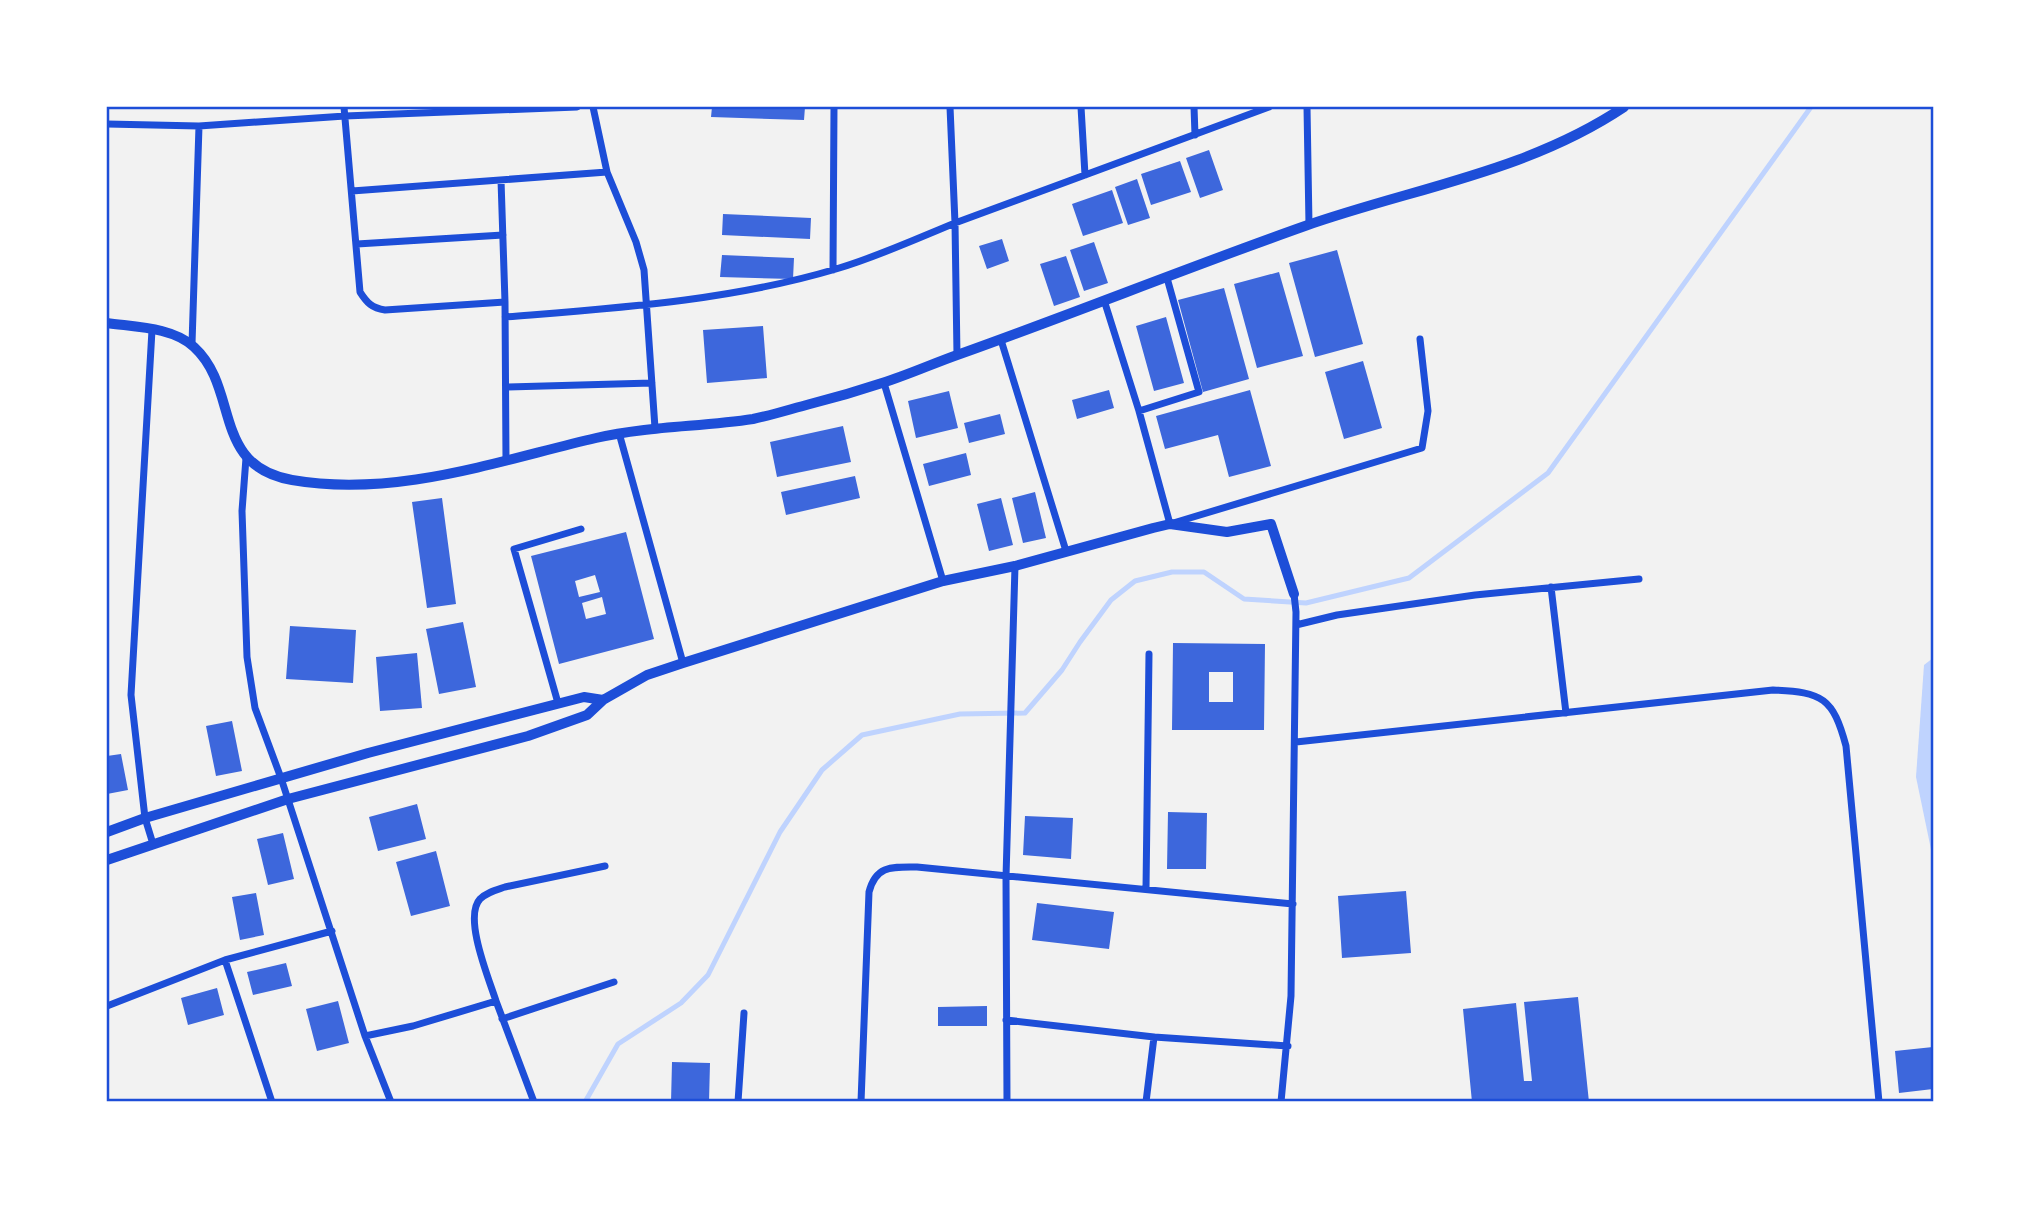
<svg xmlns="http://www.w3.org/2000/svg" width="2040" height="1209" font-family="Cabin,sans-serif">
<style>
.water{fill:#bfd3fe}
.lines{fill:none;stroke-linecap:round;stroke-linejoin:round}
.stream{stroke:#bfd3fe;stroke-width:5}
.building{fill:#3d67dc;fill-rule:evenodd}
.minor{stroke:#1d4ed8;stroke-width:7}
.tertiary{stroke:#1d4ed8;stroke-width:10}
.neatline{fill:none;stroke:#1d4ed8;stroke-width:2.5}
</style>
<rect width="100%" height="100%" fill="#f2f2f2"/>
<path class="water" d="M1933 658V859L1916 777 1924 665Z"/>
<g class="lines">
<path class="stream" d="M585 1102 618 1044 681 1003 708 975 780 832 822 770 862 735 960 714 1025 713 1062 670 1080 642 1111 600 1135 581 1172 572H1204L1244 599 1306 603 1409 578 1548 473 1811 107"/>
</g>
<path class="building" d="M712 107H805L804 120 711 117Z
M1209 150 1223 190 1200 198 1186 158Z
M1180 161 1191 192 1151 205 1141 174Z
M1137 179 1150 218 1128 225 1115 187Z
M1112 190 1123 223 1083 236 1072 204Z
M723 214 811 218 810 239 722 235Z
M1002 239 1009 261 987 269 979 246Z
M1094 242 1108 283 1084 291 1070 250Z
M1337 250 1363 344 1315 357 1289 263Z
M722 255 794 258 793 279 720 277Z
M1066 256 1080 297 1054 306 1040 264Z
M1279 272 1303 356 1257 368 1234 284Z
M1224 288 1249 379 1203 392 1178 300Z
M1166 317 1184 383 1154 391 1136 326Z
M763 326 767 378 707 383 703 330Z
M1363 361 1382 428 1344 439 1325 372Z
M1109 390 1114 408 1077 419 1072 400Z
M1250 390 1271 466 1229 477 1218 435 1165 449 1156 416Z
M949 391 958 428 916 438 908 401Z
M1000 414 1005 434 969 443 964 423Z
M843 426 851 462 777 477 770 442Z
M966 453 971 475 929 486 923 464Z
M855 476 860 498 786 515 781 492Z
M1035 492 1046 538 1023 543 1012 498Z
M442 498 456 604 427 608 412 502Z
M1001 498 1013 545 989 551 977 504Z
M626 532 654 639 559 664 531 556ZM595 575 600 592 579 597 575 581ZM602 597 606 614 586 619 582 603Z
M463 622 476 687 439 694 426 629Z
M290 626 356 630 353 683 286 679Z
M1173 643 1265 644 1264 730H1172ZM1209 672H1233V702H1209Z
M417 653 422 708 380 711 376 657Z
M232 721 242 771 216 776 206 726Z
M121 754 128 790 107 794V756Z
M417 804 426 839 378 851 369 817Z
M1168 812 1207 813 1206 869H1167Z
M1025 816 1073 818 1071 859 1023 855Z
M283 833 294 879 268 885 257 839Z
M436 851 450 906 411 916 396 862Z
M1406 891 1411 953 1342 958 1338 896Z
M256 893 264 935 240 940 232 897Z
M1037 903 1114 912 1109 949 1032 940Z
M286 963 292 986 253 995 247 972Z
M217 988 224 1015 188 1025 181 998Z
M1578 997 1589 1102H1534L1533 1099H1526V1102H1472L1463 1009 1516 1003 1524 1081H1532L1524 1002Z
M338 1001 349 1043 317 1051 306 1009Z
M987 1006V1026H938V1007Z
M1933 1047V1089L1899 1093 1895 1051Z
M672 1062 710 1063 709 1102H671Z"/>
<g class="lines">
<path class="minor" d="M344 107 360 292C367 303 372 308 385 310L505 302
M593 107 607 172 636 242 644 270 655 428
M1081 107 1085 175
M1194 107 1195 135
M1307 107 1309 225
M107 124 199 126 345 116 577 107
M501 180 505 302 506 461
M352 191 607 172
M357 244 503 235
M833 270 834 107
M1104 300 1139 411 1170 524 1422 448 1428 411 1420 339
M505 317C616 308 729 301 836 269 877 257 916 239 955 223L950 107
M152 330 131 695 145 818 153 844
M1001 340 1066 551
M192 344 199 126
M957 355 955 223 1269 107
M884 383 943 581
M506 387 652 383
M1139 411 1199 392 1167 278
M619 433 683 663
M246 458 242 511 247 657 255 708 281 778 365 1036 391 1102
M1551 587 1566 713
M1296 625 1337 615 1475 595 1639 579
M558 703 514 549 581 529
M1296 742 1773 690C1823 692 1833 698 1846 746L1879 1102
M1146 889 1149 654
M225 960 272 1102
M496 1001C489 979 463 917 480 899 487 892 496 890 505 887L605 866
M107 1006 225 960 332 931
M502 1019 614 982
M1006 1020 1154 1037 1288 1046
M365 1036 413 1026 496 1001 534 1102
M738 1102 744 1013
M861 1102 869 892C876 865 892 867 917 867L1293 904
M1007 1102 1006 877 1015 566
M1146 1102 1154 1037
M1281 1102 1291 996 1296 612 1294 594"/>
<path class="tertiary" d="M107 323C134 327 173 327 194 347 240 389 211 466 292 480 395 498 497 461 596 438 648 426 701 427 753 419 772 415 791 409 810 404 834 398 858 391 882 383 908 375 934 363 960 354 1075 313 1189 267 1305 226 1413 188 1527 172 1624 107
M107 832 145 818 368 753 584 697 603 700
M107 860 288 799 528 736 587 715 603 700 647 675 683 663 943 581 1015 566 1153 528 1170 524 1227 532 1271 524 1294 594"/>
</g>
<rect width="2040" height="1209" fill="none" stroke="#ffffff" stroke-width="217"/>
<rect x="108" y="108" width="1824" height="992" class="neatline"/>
</svg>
